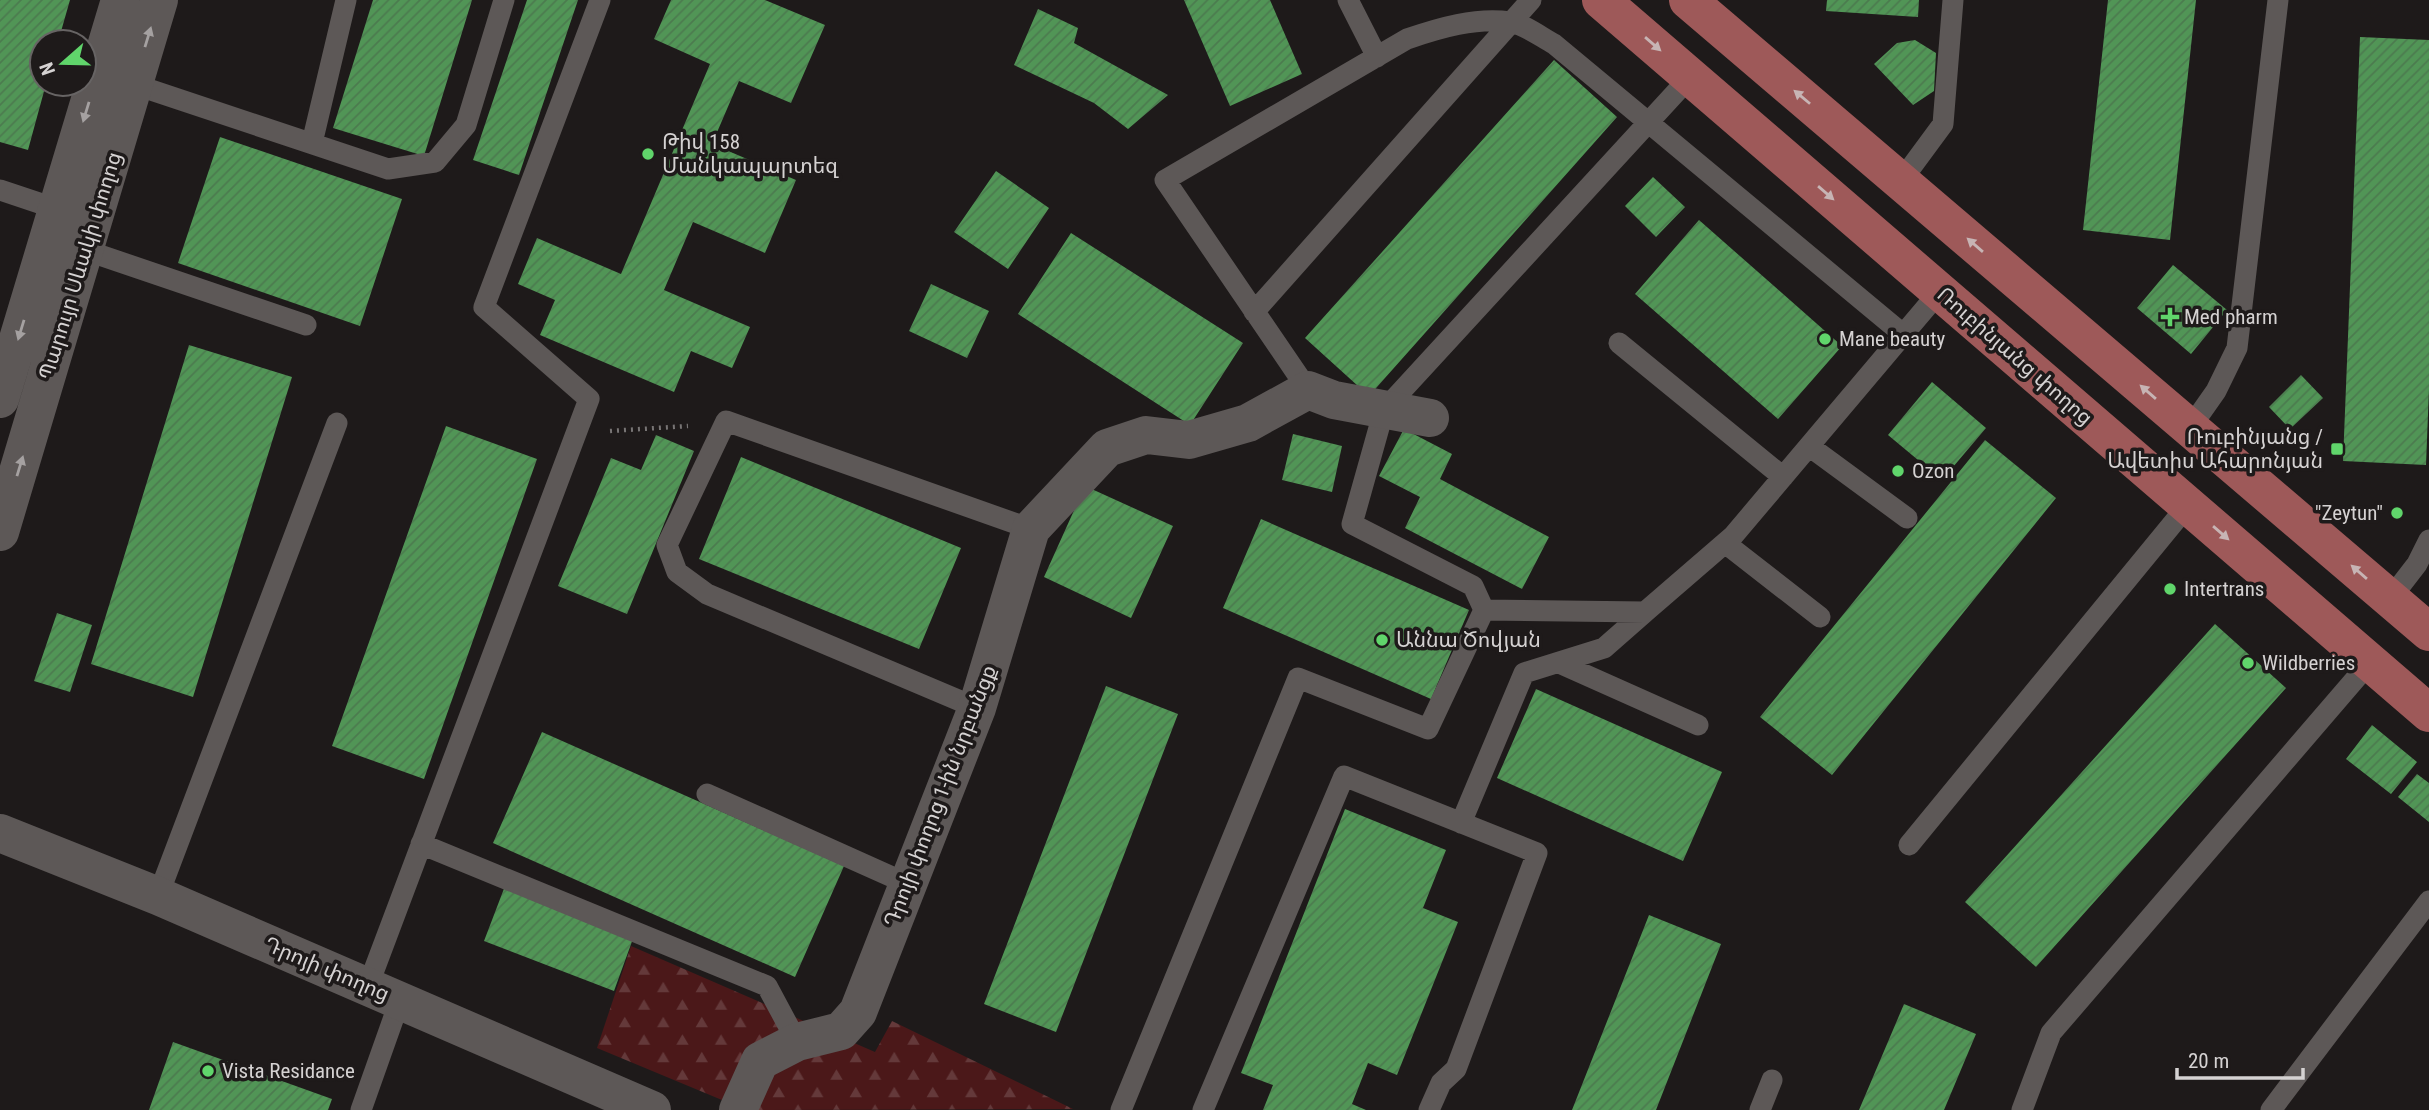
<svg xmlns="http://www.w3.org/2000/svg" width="2429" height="1110" font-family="'Roboto Condensed','Noto Sans Armenian',sans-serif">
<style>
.forest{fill:url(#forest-firs)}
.building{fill:url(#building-hatch)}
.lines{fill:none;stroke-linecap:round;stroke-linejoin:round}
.path{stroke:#787575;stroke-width:4.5;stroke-dasharray:2 5;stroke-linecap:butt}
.lane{stroke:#5d5857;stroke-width:21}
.street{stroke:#5d5857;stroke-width:38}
.secondary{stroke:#5d5857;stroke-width:38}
.primary{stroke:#9e5959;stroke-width:38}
.oneway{fill:#a5a1a1}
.oneway2{fill:#c7b4b4}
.poi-dot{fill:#60d56b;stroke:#1e1a1a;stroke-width:2.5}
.labels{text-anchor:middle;stroke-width:7;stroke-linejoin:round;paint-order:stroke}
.poi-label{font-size:21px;fill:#d5d2d2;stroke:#1e1a1a;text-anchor:start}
.street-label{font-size:21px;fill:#d5d2d2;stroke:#1e1a1a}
</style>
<defs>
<pattern id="forest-firs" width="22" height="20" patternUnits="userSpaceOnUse" patternTransform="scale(1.75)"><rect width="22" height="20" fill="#4b1819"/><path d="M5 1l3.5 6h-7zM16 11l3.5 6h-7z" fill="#64393a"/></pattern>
<pattern id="building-hatch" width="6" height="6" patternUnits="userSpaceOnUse" patternTransform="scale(1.75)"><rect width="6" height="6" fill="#519556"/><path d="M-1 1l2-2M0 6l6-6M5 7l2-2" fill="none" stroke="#4c7b4f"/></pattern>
</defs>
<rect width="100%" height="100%" fill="#1e1a1a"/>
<path class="forest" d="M631 946 875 1052 892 1021 1073 1109 746 1110 597 1048Z"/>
<path class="building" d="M0 0H70L58 42H42V84H46L28 150 0 142Z
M373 0H472L424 156 333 128Z
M527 0H578L519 175 473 160Z
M671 0H765L825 25 791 103 739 81 712 144 796 180 765 253 693 222 664 290 750 327 732 368 691 351 674 392 540 335 555 300 518 284 537 238 621 274 710 64 654 39Z
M1184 0H1270L1302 74 1230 106Z
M1827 0H1919L1918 17 1826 11Z
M2108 0H2196L2170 240 2083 230Z
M1038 9 1078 28 1074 43 1168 95 1128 129 1094 103 1014 65Z
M2360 37 2429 40V389L2426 465 2343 461Z
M1915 40 1936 53 1934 91 1913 105 1874 64 1897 43Z
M1554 60 1617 117 1369 396 1305 338Z
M220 137 402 199 360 326 178 263Z
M996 171 1049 208 1008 269 954 232Z
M1653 177 1685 207 1656 237 1625 206Z
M1699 220 1842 346 1778 419 1635 294Z
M1071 233 1243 343 1190 425 1018 314Z
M2173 265 2227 310 2191 354 2137 308Z
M931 284 989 311 967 358 909 331Z
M189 345 292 377 193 697 91 664Z
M2301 375 2323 398 2290 429 2269 407Z
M1932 382 1986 428 1942 480 1888 435Z
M446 426 537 459 424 779 332 746Z
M1404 429 1452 454 1440 479 1549 537 1522 589 1405 528 1420 497 1379 476Z
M1293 434 1342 446 1332 492 1282 480Z
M656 435 694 451 627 614 558 586 611 458 641 470Z
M1985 440 2056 498 1832 775 1760 717Z
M741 457 961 548 919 649 699 559Z
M1085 486 1173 526 1131 618 1044 577Z
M1261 519 1469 610 1431 699 1223 608Z
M57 613 92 625 70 692 34 681Z
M2215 624 2286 688 2036 967 1965 902Z
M1106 686 1178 714 1056 1032 984 1004Z
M1536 689 1722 772 1683 861 1497 778Z
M2372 725 2417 762 2391 794 2346 759Z
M542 732 844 866 795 977 493 843Z
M2417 774 2429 783V822L2398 797Z
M1345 809 1446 850 1423 908 1458 922 1397 1075 1368 1063 1352 1104 1366 1110H1263L1273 1085 1241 1073Z
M505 886 634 936 614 991 484 941Z
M1649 915 1721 944 1656 1110H1572Z
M1904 1004 1976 1034 1944 1110H1859Z
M173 1042 332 1099 328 1110H149Z"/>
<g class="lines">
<path class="path" d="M610 431 688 426"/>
<path class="lane" d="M1348 0 1377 57
M127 82 388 169 435 162 466 125 504 0
M312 143 346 0
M1901 181 1943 124 1953 0
M0 190 57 209
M76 247 306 325
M1254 312 1531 0
M1619 343 1783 477
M1308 390 1165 180 1407 39C1439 28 1476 17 1510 22 1524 24 1541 37 1554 44L1904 335
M2190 428 2216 391 2237 348 2278 0
M1809 446 1907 518
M1725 543 1820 617
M2390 599 2417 564 2429 540
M1484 610 1473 586 1352 524 1384 410 1691 76
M1559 663 1698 725
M977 708 707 594 677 572 667 545 726 421 1031 529
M707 794 908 884
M1461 823 1524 673 1604 648 1645 612
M421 844 767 986 797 1042
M1909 845 2188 505
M158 896 337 423
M368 986 589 399 484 307 600 0
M361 1110 400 1000
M1121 1110 1298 678 1428 729 1484 610 1645 612 1733 536 1940 291
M1203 1110 1344 776 1537 853 1456 1069 1441 1083 1429 1110
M1760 1110 1772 1080
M2022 1110 2051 1033 2370 662
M2271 1110 2429 901"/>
<path class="street" d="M738 1110 760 1061 797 1042 841 1031 858 1012 977 708 1031 529 1107 448 1146 435 1189 440 1248 423 1308 390 1334 400 1430 418"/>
<path class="secondary" d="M0 399 120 0
M0 532 159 0
M0 833 158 896 652 1110"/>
<path class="primary" d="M1601 0 2429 713
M1688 0 2429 632"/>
</g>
<defs><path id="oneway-solid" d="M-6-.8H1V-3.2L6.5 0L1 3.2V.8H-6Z" transform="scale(1.75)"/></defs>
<g class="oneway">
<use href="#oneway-solid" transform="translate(148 37) rotate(-73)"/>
<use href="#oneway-solid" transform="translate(86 112) rotate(107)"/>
<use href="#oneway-solid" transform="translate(21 330) rotate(107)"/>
<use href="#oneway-solid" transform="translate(20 466) rotate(-73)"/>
</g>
<g class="oneway2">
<use href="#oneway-solid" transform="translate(1653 44) rotate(41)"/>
<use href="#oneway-solid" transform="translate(1802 97) rotate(-140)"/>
<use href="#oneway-solid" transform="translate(1826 193) rotate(41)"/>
<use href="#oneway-solid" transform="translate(1975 245) rotate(-139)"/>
<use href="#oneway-solid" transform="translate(2148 392) rotate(-139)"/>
<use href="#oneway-solid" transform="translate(2221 533) rotate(41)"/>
<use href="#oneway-solid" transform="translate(2359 572) rotate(-139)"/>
</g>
<g class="poi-dot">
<circle cx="648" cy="154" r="7"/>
<path d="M2166.5 306.5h7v7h7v7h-7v7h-7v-7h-7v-7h7z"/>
<circle cx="1825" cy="339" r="7"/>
<rect x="2330" y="442" width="14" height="14" rx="3.5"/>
<circle cx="1898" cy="471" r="7"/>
<circle cx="2397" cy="513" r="7"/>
<circle cx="2170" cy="589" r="7"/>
<circle cx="1382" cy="640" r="7"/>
<circle cx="2248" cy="663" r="7"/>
<circle cx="208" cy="1071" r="7"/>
</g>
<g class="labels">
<g class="poi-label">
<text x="662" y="149">Թիվ 158<tspan x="662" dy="24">Մանկապարտեզ</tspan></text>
<text x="2184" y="324">Med pharm</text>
<text x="1839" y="346">Mane beauty</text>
<text x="2323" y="444" text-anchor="end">Ռուբինյանց /<tspan x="2323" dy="24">Ավետիս Ահարոնյան</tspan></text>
<text x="1912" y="478">Ozon</text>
<text x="2383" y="520" text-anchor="end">"Zeytun"</text>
<text x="2184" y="596">Intertrans</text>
<text x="1396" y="647">Աննա Ծովյան</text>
<text x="2262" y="670">Wildberries</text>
<text x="222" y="1078">Vista Residance</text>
</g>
<g class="street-label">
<text transform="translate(80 266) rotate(-73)" y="7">Պարույր Սևակի փողոց</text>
<text transform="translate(2015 356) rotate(41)" y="7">Ռուբինյանց փողոց</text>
<text transform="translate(940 796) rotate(-69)" y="7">Դրոյի փողոց 1-ին նրբանցք</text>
<text transform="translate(327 969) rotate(23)" y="7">Դրոյի փողոց</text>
</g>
</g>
<g transform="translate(63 63) rotate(250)"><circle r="33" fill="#1e1a1a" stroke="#676464" stroke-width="2"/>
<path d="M0-5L12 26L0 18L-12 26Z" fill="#60d56b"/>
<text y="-10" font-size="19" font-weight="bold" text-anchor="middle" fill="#d5d2d2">N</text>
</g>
<path d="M2177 1068v10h126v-10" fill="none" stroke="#d5d2d2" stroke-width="3.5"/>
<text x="2188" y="1068" font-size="21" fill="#d5d2d2" stroke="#1e1a1a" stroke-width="5" paint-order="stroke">20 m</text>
</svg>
